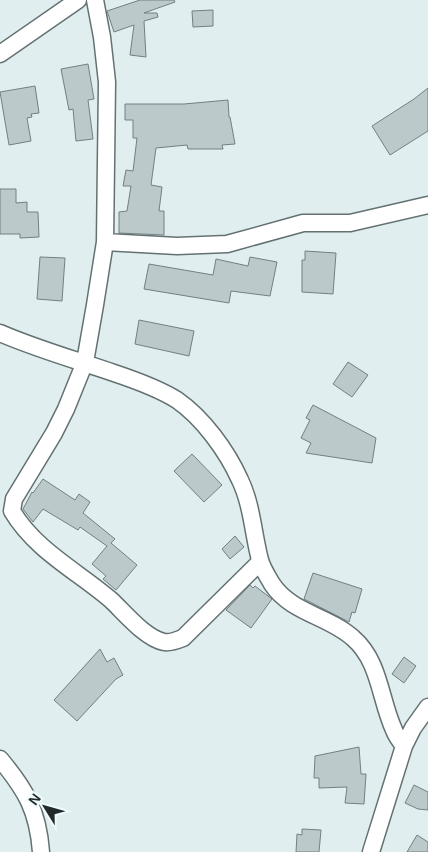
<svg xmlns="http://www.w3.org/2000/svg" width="428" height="852" font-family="Arial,sans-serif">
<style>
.building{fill:#bbc9cb;stroke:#738082}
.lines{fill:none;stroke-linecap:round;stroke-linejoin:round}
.minor-casing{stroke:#647172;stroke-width:19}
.minor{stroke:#fff;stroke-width:16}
</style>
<rect width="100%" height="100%" fill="#e0eef0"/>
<path class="building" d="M140 0H174L175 2 144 13H157L158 17 144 21 146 57 130 55 134 25 114 32 107 11Z
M213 10V26L193 27 192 11Z
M88 64 94 99 88 100 93 139 76 141 73 109 69 110 61 69Z
M35 86 39 113 31 114 32 117 27 118 31 141 9 145 0 92Z
M428 88V131L390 155 372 126 414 99Z
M228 100 229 117H230L235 144 222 145 223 149H188L187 145 156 148 151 185 162 187 159 211H164V235L119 233V212L127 211 131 186H123L126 170 133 171 137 138H133V120H125V104H184Z
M0 189H16V203L27 202V212H38L39 237 20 238V234H0Z
M305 251 336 253 333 294 302 292V260H305Z
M40 257 65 258 62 301 37 299Z
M250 257 277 262 270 296 231 291 229 303 144 289 149 264 213 275 216 259 248 266Z
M139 320 194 331 189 356 135 344Z
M348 362 368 375 352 397 333 384Z
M313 405 376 438 372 463 306 453 311 443 301 438 310 420 306 418Z
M192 454 222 485 204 502 174 471Z
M43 479 75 500 79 494 90 502 83 513 115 539 111 543 137 565 116 590 103 579 106 576 92 564 107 546 80 527 78 530 43 509 33 522 23 509 32 492 33 493Z
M235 536 244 547 230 559 222 549Z
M313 573 362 589 355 613 352 612 349 622 304 599Z
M250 585 253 588 255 586 272 599 251 628 226 610Z
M100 649 107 662 114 658 123 675 116 679 77 721 54 700Z
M404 657 416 666 404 683 392 674Z
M359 747 361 774H366L364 804 345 803 347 787 319 788V778H314L315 756Z
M414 785 428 792V810L418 809 405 803Z
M302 829 321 830 319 852H296L297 834 302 835Z
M417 835 428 842V852H407Z"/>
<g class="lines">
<defs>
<path id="minor" d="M95 0 102 37 107 82 105 242 95 305 85 362 66 409 54 433 14 499 12 511C35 550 77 571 111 600 125 613 145 638 164 642 169 643 178 640 183 638L260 562
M0 54 78 0
M105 242 177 246 227 244 303 223H350L428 205
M0 333C37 349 76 360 114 373 135 380 158 388 177 400 203 418 227 451 240 480 252 505 253 533 260 560 262 568 268 577 272 584 291 613 329 616 353 638 380 661 380 700 394 730 396 736 400 741 404 746
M0 759C26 790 38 811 41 852
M371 852 404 746 413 728 428 707"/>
</defs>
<use href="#minor" class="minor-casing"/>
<use href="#minor" class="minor"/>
</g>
<g transform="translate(45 807) rotate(307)" stroke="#edfbfd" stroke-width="4" paint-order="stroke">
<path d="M0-4L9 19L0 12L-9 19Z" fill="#232829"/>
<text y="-8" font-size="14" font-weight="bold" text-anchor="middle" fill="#232829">N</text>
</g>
</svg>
